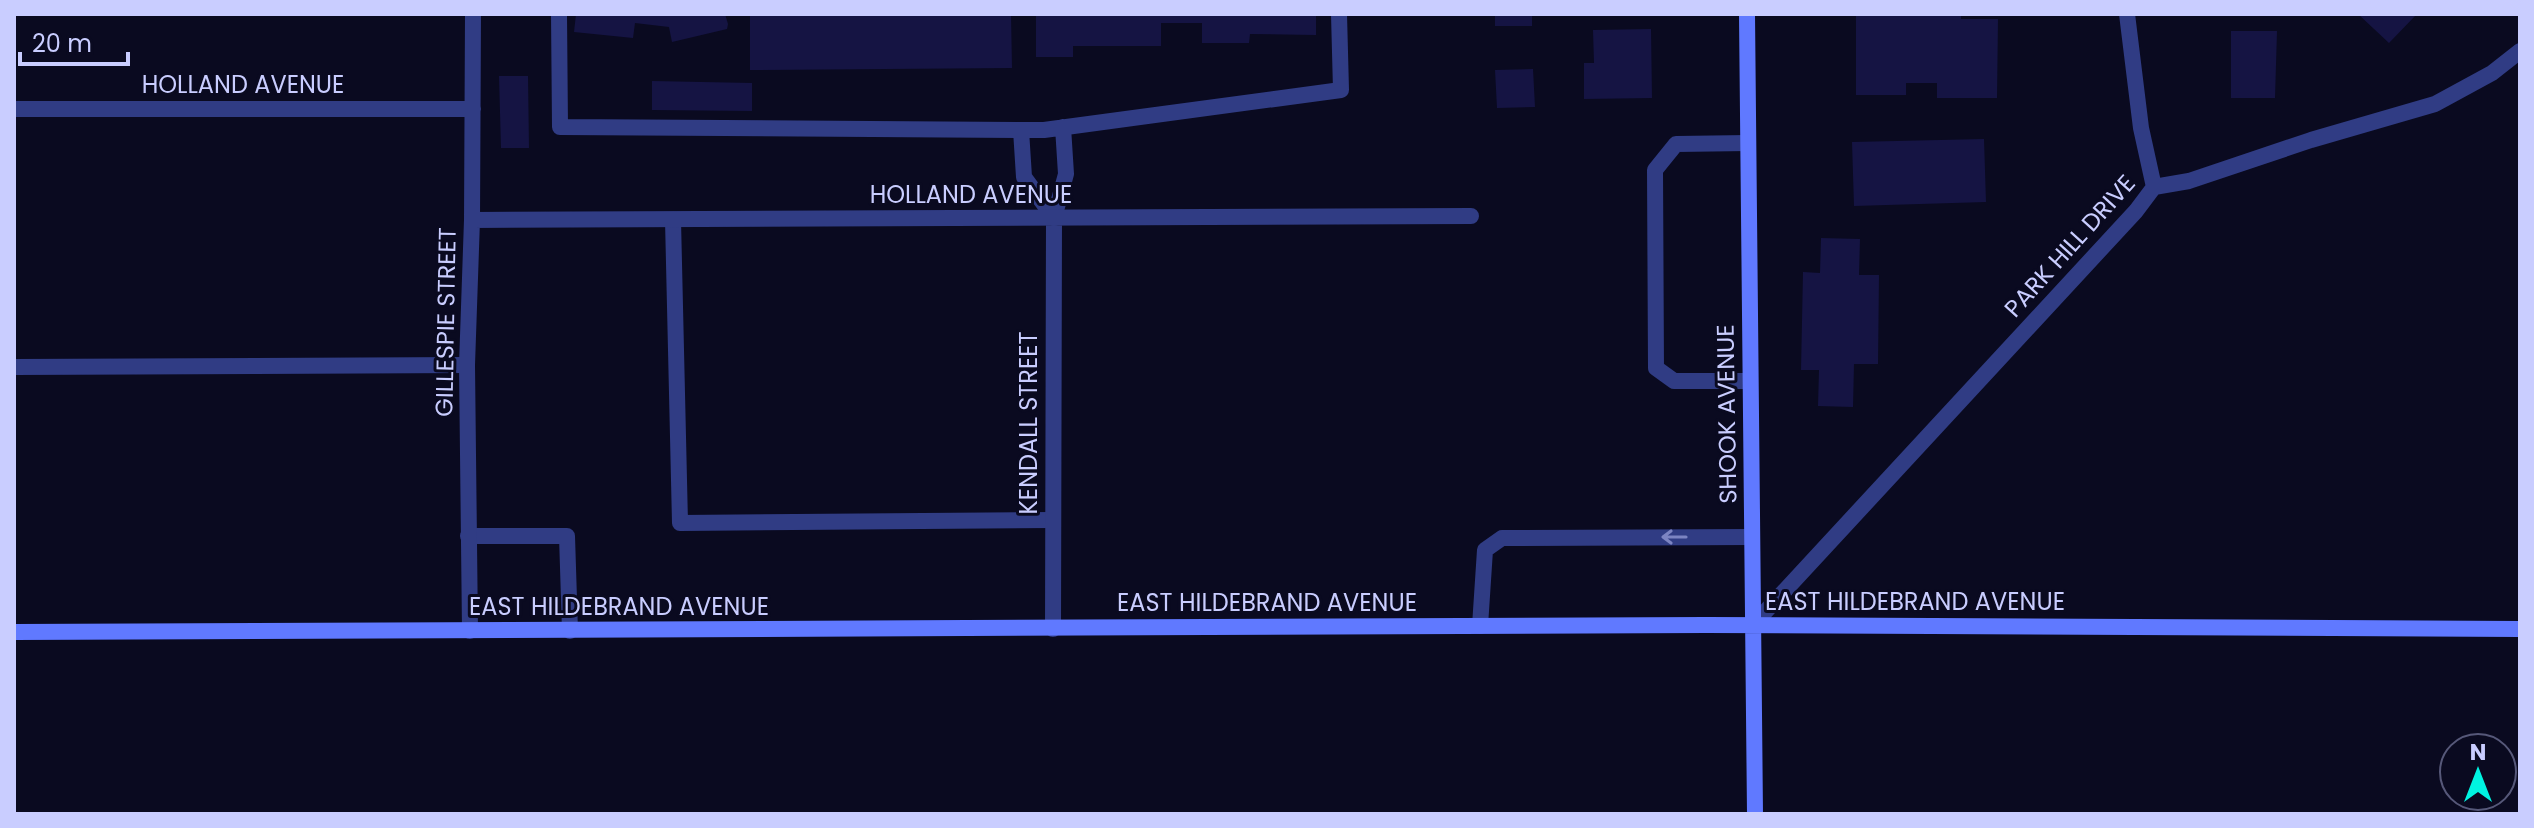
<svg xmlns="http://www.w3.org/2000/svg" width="2534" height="828" font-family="Poppins,sans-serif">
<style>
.building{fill:#151443}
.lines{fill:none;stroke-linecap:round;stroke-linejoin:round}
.lane{stroke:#303c84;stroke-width:16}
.street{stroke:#303c84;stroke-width:16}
.secondary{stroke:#6079ff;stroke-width:16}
.oneway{stroke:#7c84c2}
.labels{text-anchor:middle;stroke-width:6;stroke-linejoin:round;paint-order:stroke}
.street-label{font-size:24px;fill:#c9cdff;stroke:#0a0a20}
</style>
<rect width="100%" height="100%" fill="#0a0a20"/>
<path class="building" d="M576 14H725L728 24 727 29 672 42 669 27 635 23 633 38 574 32Z
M750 14H1011L1012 68 750 70Z
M1036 14H1316V35L1250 34 1249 43H1202V23H1161V46H1073V57H1036Z
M1495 14H1532V26H1495Z
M1856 14H1961V19H1998L1997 98H1937V83H1906V95H1856Z
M2358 14H2417L2389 43Z
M1651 29 1652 98 1584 99V63H1594L1593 30Z
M2231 31H2277L2275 98H2231Z
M1533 69 1535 107 1497 108 1495 70Z
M499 76H528L529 148H501Z
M652 81 752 83V111L652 110Z
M1984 139 1986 202 1854 206 1852 142Z
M1821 238 1860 239 1859 275H1879L1878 364H1854L1853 407 1818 406 1819 370H1801L1803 272 1820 273Z"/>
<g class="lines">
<path class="lane" d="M559 14 560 127 1021 130H1044L1341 90 1339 14
M1021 130 1024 177 1054 218
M1748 143 1676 144 1655 170 1656 368 1674 381H1749
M1054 218 1066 174 1063 127
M673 220 680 523 1052 520
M14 367 467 365
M468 536H567L570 631
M1480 626 1485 550 1502 538 1752 537"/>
<path class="street" d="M2127 14 2141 128 2154 187
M14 109H473
M472 220 1471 216
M1753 625 2136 211 2154 187 2189 181 2311 140 2435 104 2492 73 2520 51
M1053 629 1054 218
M470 631 467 365 472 220 473 14"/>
<path class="secondary" d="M1747 14 1755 814
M14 632 1706 625 2520 629"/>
</g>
<defs><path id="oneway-shaft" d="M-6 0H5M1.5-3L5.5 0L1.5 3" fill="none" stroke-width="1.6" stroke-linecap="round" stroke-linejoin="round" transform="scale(2)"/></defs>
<use class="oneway" href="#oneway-shaft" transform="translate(1674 537) rotate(180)"/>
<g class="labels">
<g class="street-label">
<text x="243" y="93">HOLLAND AVENUE</text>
<text x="971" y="203">HOLLAND AVENUE</text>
<text transform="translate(2070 246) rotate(-48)" y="8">PARK HILL DRIVE</text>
<text transform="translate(446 322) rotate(-89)" y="8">GILLESPIE STREET</text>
<text transform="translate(1727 414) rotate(-91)" y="8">SHOOK AVENUE</text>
<text transform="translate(1029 423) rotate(-90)" y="8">KENDALL STREET</text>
<text x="1915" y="610">EAST HILDEBRAND AVENUE</text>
<text x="1267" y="611">EAST HILDEBRAND AVENUE</text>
<text x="619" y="615">EAST HILDEBRAND AVENUE</text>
</g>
</g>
<rect width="2534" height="828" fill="none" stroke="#c9cdff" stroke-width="32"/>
<g transform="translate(2478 772)"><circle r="38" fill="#0a0a20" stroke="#565879" stroke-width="2"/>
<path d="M0-6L14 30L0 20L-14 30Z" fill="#00f4e1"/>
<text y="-12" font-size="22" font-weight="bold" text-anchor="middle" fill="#c9cdff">N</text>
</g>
<path d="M20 52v12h108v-12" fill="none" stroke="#c9cdff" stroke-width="4"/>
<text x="32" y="52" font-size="24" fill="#c9cdff" stroke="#0a0a20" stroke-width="6" paint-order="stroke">20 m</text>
</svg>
